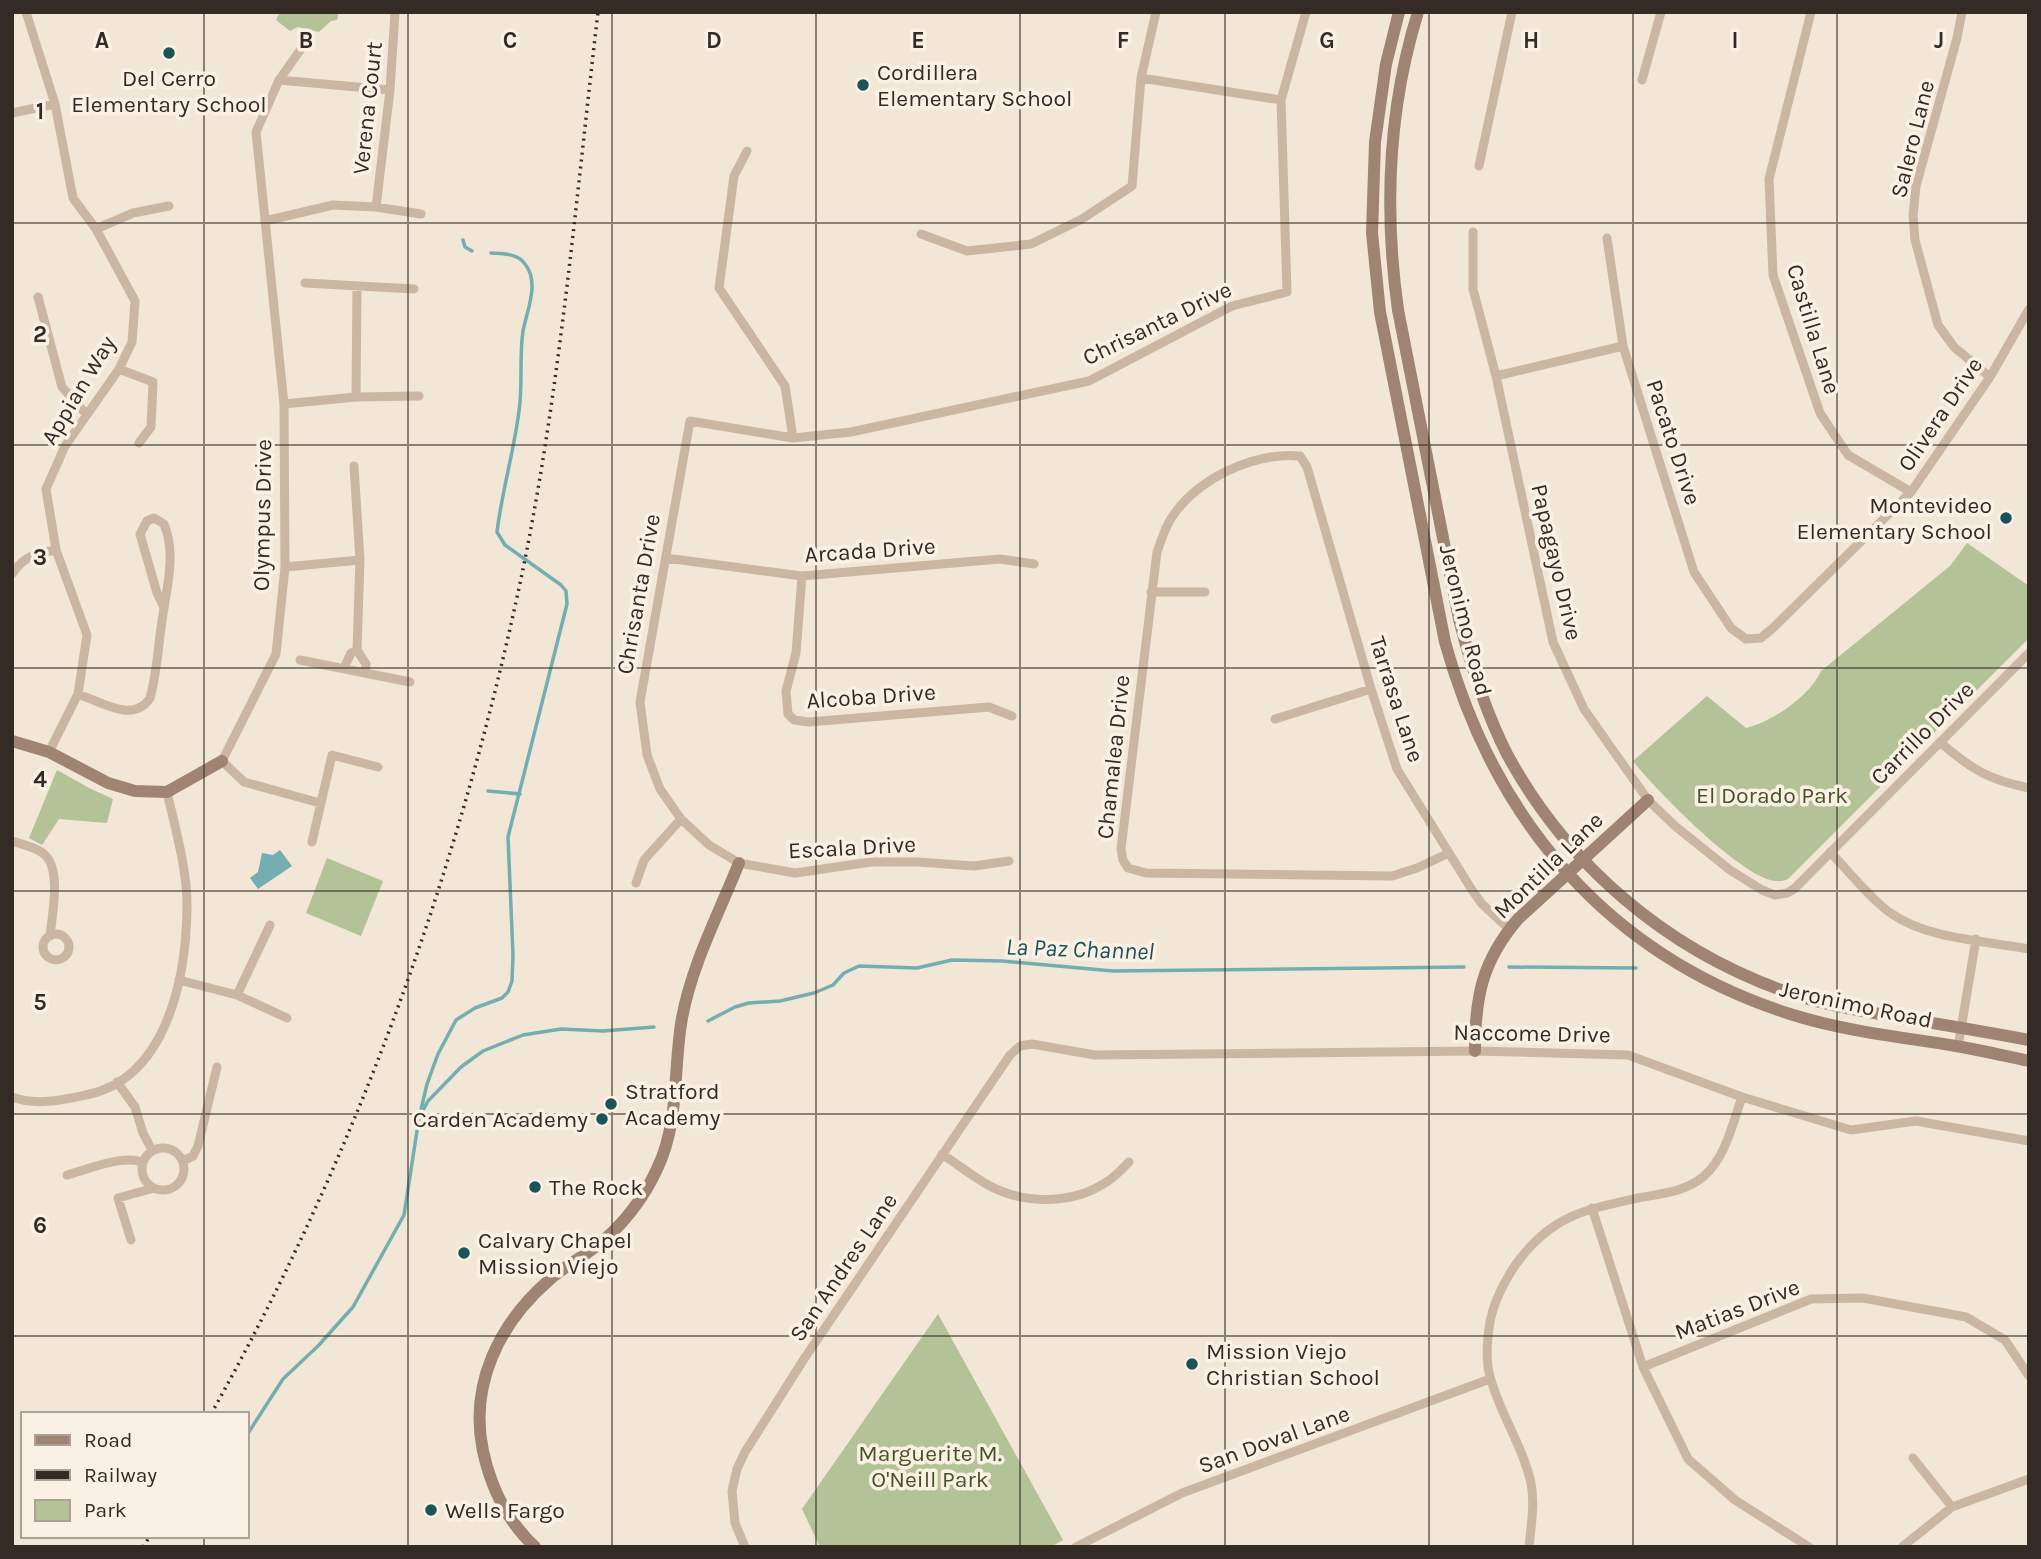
<svg xmlns="http://www.w3.org/2000/svg" width="2041" height="1559" font-family="Karla,sans-serif">
<style>
.green{fill:#b3c297}
.water{fill:#75aeb1}
.lines{fill:none;stroke-linecap:round;stroke-linejoin:round}
.stream{stroke:#75aeb1;stroke-width:3.5}
.street{stroke:#cbb6a3;stroke-width:9}
.secondary{stroke:#9f8474;stroke-width:12}
.rail{stroke:#352b25;stroke-width:3.5;stroke-dasharray:2 5;stroke-linecap:butt}
.grid{fill:none;stroke:#352b25;stroke-width:2;stroke-opacity:0.55}
.poi-dot{fill:#195459;stroke:#faf0e4;stroke-width:2.5}
.labels{text-anchor:middle;stroke-width:7;stroke-linejoin:round;paint-order:stroke}
.poi-label{font-size:23px;fill:#352b25;stroke:#faf0e4;text-anchor:start}
.street-label{font-size:23px;fill:#352b25;stroke:#faf0e4}
.park-label{font-size:23px;fill:#445528;stroke:#faf0e4}
.water-label{font-size:24px;font-style:italic;fill:#195459;stroke:#faf0e4}
.grid-label{font-size:23px;text-anchor:middle;font-weight:bold;fill:#352b25;stroke:#faf0e4;stroke-width:7;stroke-linejoin:round;paint-order:stroke}
</style>
<rect width="100%" height="100%" fill="#f2e6d7"/>
<path class="green" d="M280 12H339L337 20 331 21 319 32 298 27 290 31 276 20Z
M1967 543 2029 586V638L1788 879C1785 880 1781 882 1777 881 1744 881 1654 788 1633 761L1707 696 1746 728C1772 722 1810 696 1821 671L1950 566Z
M57 770 89 788 113 799 107 823 59 819 42 845 29 838Z
M327 858 383 881 361 936 306 913Z
M938 1314 1063 1540 1051 1547H831L819 1545 802 1509Z"/>
<path class="water" d="M280 850 292 866 258 889 250 878 258 872 262 853 273 855Z"/>
<g class="lines">
<path class="stream" d="M463 240 465 247 472 251
M488 791 520 794
M1509 967 1636 968
M708 1021 735 1007 749 1003 780 1001 814 993 833 985 844 973 859 966 917 968 952 960 1002 961 1113 971 1464 967
M419 1118 427 1084 438 1054 456 1020 475 1008 502 998 508 992 512 981 513 955 508 837 567 604 566 591 561 585 505 545 497 532C502 491 514 451 519 411 523 384 519 357 523 331 527 310 540 283 525 264 517 253 503 254 491 253
M247 1435 283 1379 318 1346 353 1307 404 1215 419 1118 428 1101 461 1067 483 1051 523 1035 561 1029 603 1031 654 1027"/>
<path class="street" d="M26 12 55 104 73 198 96 229 135 301 132 342 119 369 65 446 46 489 56 550 87 635 78 694 49 752
M1811 12 1769 179 1773 275 1820 413 1848 455 1911 492
M1962 12 1957 38 1916 186 1913 216 1915 240 1938 325 1954 347 1990 377
M306 42 279 80 256 132 284 404 285 567 276 654 222 761 244 782 320 803
M1141 78 1281 100
M279 80 390 90
M1642 80 1661 12
M12 113 55 104
M747 151 734 176 719 288 785 386 793 438
M1479 166 1512 12
M376 207 390 90 395 12
M265 221 333 205 376 207 421 214
M96 229 133 213 169 206
M1473 232V289L1496 376 1553 642 1584 709 1648 800 1675 826 1730 870 1762 890 1775 895 1787 893 1794 889 2029 653
M921 234 967 251 1031 244 1082 219 1132 186 1141 78 1156 12
M1607 238 1623 346 1694 572 1731 628 1746 639 1761 638 1774 627 1911 492 1990 377 2029 309
M305 283 414 289
M38 297 62 387 86 414
M119 369 153 382 151 427 139 443
M1496 376 1623 346
M356 397 357 287
M284 404 356 397 419 396
M354 466 360 560 357 650 366 664 365 672
M666 558 802 576 1000 559 1034 564
M285 567 360 560
M12 574C24 556 36 553 56 550
M802 576 796 653 786 691 788 714 794 720 809 722 989 707 1012 716
M1151 592H1205
M300 660 410 682
M344 668 351 653 357 650
M78 694C101 702 134 724 150 698 157 673 158 647 162 621 166 590 177 555 164 524L154 518 147 521 140 534 157 593 164 607
M1275 719 1371 689
M1941 743C1971 769 1989 780 2029 788
M12 841C21 844 36 847 44 854 62 869 52 915 50 936
M312 842 332 755 378 767
M1830 852C1848 870 1872 901 1892 914 1928 939 1986 941 2029 949
M1449 853 1417 868 1392 876 1146 873 1128 868 1123 860 1121 849 1157 552C1161 541 1165 527 1172 517 1198 478 1254 452 1300 456L1307 467 1371 689 1397 769 1472 890 1482 904 1509 929
M1009 861 974 866 917 862H871L795 873 739 863 709 845 681 819 660 789 647 755 640 702 690 421 793 438 851 432 1089 381 1232 306 1287 292 1281 100 1306 12
M636 883 644 860 681 819
M43 947a13 13 0 1 1 26 0a13 13 0 1 1-26 0Z
M179 980 237 995 287 1018
M237 995 270 925
M1958 1047 1976 939
M117 1082 135 1107 143 1133 152 1150
M12 1097C36 1106 62 1100 86 1095 167 1079 186 978 187 908 188 873 175 827 167 792
M142 1169a21 21 0 1 1 42 0a21 21 0 1 1-42 0Z
M942 1154C957 1164 972 1176 988 1185 1025 1205 1073 1205 1108 1181 1116 1176 1122 1169 1129 1162
M183 1161 193 1156 198 1146 217 1067
M67 1175C86 1170 126 1153 143 1163
M1592 1208 1643 1367 1688 1459 1735 1500 1809 1547
M131 1240 118 1198 154 1188
M1643 1367 1811 1299 1863 1298 1966 1317 2005 1340 2029 1376
M1913 1458 1952 1507
M745 1547 735 1523 732 1491 737 1469 745 1452 804 1359 1010 1055 1020 1046 1032 1044 1095 1055 1475 1051 1628 1055 1742 1097 1851 1130 1916 1121 2029 1141
M1076 1547 1182 1493 1490 1379
M1529 1547C1531 1526 1535 1504 1531 1483 1523 1447 1501 1415 1491 1380 1485 1362 1487 1340 1490 1322 1494 1300 1504 1282 1516 1264 1551 1216 1583 1210 1638 1198 1659 1194 1685 1192 1703 1177 1726 1157 1732 1125 1742 1097
M1902 1547 1952 1507 2029 1479"/>
<path class="secondary" d="M1399 12 1386 64 1375 142 1372 233 1380 312 1445 642C1495 822 1609 956 1790 1014 1843 1031 1901 1037 1956 1046 1980 1050 2005 1056 2029 1061
M1418 12C1388 109 1384 210 1398 310L1459 619C1471 666 1485 711 1507 754 1567 865 1666 949 1784 991 1822 1005 1863 1011 1903 1018 1945 1025 1987 1032 2029 1040
M12 741 49 752 108 783 135 791 167 792 222 761
M1475 1051C1475 997 1482 961 1518 919L1648 800
M535 1547C506 1520 491 1488 483 1451 469 1385 499 1324 548 1281 562 1268 580 1259 595 1247 621 1228 644 1198 657 1169 680 1122 673 1067 682 1018 692 964 719 913 739 863"/>
<path class="rail" d="M211 1414C358 1152 460 868 522 574 560 390 576 199 598 12
M143 1547 150 1536"/>
</g>
<path class="grid" d="M204 12V1414M408 12V1547M612 12V1547M816 12V1547M1020 12V1547M1225 12V1547M1429 12V1547M1633 12V1547M1837 12V1547M12 223H2029M12 445H2029M12 668H2029M12 891H2029M12 1114H2029M12 1336H2029M204 1536V1547"/>
<g class="poi-dot">
<circle cx="169" cy="53" r="7"/>
<circle cx="863" cy="85" r="7"/>
<circle cx="2006" cy="518" r="7"/>
<circle cx="611" cy="1104" r="7"/>
<circle cx="602" cy="1119" r="7"/>
<circle cx="535" cy="1187" r="7"/>
<circle cx="464" cy="1253" r="7"/>
<circle cx="1192" cy="1364" r="7"/>
<circle cx="431" cy="1510" r="7"/>
</g>
<g class="labels">
<g class="poi-label">
<text x="877" y="80">Cordillera<tspan x="877" dy="26">Elementary School</tspan></text>
<text x="169" y="86" text-anchor="middle">Del Cerro<tspan x="169" dy="26">Elementary School</tspan></text>
<text x="1992" y="513" text-anchor="end">Montevideo<tspan x="1992" dy="26">Elementary School</tspan></text>
<text x="625" y="1099">Stratford<tspan x="625" dy="26">Academy</tspan></text>
<text x="588" y="1127" text-anchor="end">Carden Academy</text>
<text x="549" y="1195">The Rock</text>
<text x="478" y="1248">Calvary Chapel<tspan x="478" dy="26">Mission Viejo</tspan></text>
<text x="1206" y="1359">Mission Viejo<tspan x="1206" dy="26">Christian School</tspan></text>
<text x="445" y="1518">Wells Fargo</text>
</g>
<g class="street-label">
<text transform="translate(367 108) rotate(-84)" y="8">Verena Court</text>
<text transform="translate(1912 139) rotate(-76)" y="8">Salero Lane</text>
<text transform="translate(1157 323) rotate(-26)" y="8">Chrisanta Drive</text>
<text transform="translate(1814 329) rotate(73)" y="8">Castilla Lane</text>
<text transform="translate(78 390) rotate(-59)" y="8">Appian Way</text>
<text transform="translate(1940 414) rotate(-56)" y="8">Olivera Drive</text>
<text transform="translate(1674 442) rotate(72)" y="8">Pacato Drive</text>
<text transform="translate(262 515) rotate(-89)" y="8">Olympus Drive</text>
<text transform="translate(870 550) rotate(-4)" y="8">Arcada Drive</text>
<text transform="translate(1557 562) rotate(77)" y="8">Papagayo Drive</text>
<text transform="translate(638 594) rotate(-80)" y="8">Chrisanta Drive</text>
<text transform="translate(1466 620) rotate(76)" y="8">Jeronimo Road</text>
<text transform="translate(871 696) rotate(-4)" y="8">Alcoba Drive</text>
<text transform="translate(1397 699) rotate(72)" y="8">Tarrasa Lane</text>
<text transform="translate(1922 733) rotate(-45)" y="8">Carrillo Drive</text>
<text transform="translate(1113 757) rotate(-84)" y="8">Chamalea Drive</text>
<text transform="translate(852 847) rotate(-3)" y="8">Escala Drive</text>
<text transform="translate(1548 865) rotate(-44)" y="8">Montilla Lane</text>
<text transform="translate(1856 1004) rotate(12)" y="8">Jeronimo Road</text>
<text transform="translate(1532 1033) rotate(1)" y="8">Naccome Drive</text>
<text transform="translate(843 1267) rotate(-56)" y="8">San Andres Lane</text>
<text transform="translate(1737 1309) rotate(-21)" y="8">Matias Drive</text>
<text transform="translate(1274 1439) rotate(-20)" y="8">San Doval Lane</text>
</g>
<g class="park-label">
<text x="1772" y="803">El Dorado Park</text>
<text x="930" y="1461">Marguerite M.<tspan x="930" dy="26">O'Neill Park</tspan></text>
</g>
<g class="water-label">
<text transform="translate(1080 949) rotate(2)" y="8">La Paz Channel</text>
</g>
</g>
<g class="grid-label">
<text x="102" y="48">A</text>
<text x="306" y="48">B</text>
<text x="510" y="48">C</text>
<text x="714" y="48">D</text>
<text x="918" y="48">E</text>
<text x="1123" y="48">F</text>
<text x="1327" y="48">G</text>
<text x="1531" y="48">H</text>
<text x="1735" y="48">I</text>
<text x="1939" y="48">J</text>
<text x="40" y="119">1</text>
<text x="40" y="342">2</text>
<text x="40" y="565">3</text>
<text x="40" y="787">4</text>
<text x="40" y="1010">5</text>
<text x="40" y="1233">6</text>
</g>
<rect width="2041" height="1559" fill="none" stroke="#352b25" stroke-width="28"/>
<rect x="21" y="1412" width="228" height="126" fill="#faf0e4" stroke="#aba198" stroke-width="2"/>
<rect x="35" y="1435" width="35" height="10" fill="#9f8474" stroke="#aba198" stroke-width="2"/>
<text x="84" y="1447" font-size="21" fill="#352b25">Road</text>
<rect x="35" y="1470" width="35" height="10" fill="#352b25" stroke="#aba198" stroke-width="2"/>
<text x="84" y="1482" font-size="21" fill="#352b25">Railway</text>
<rect x="35" y="1500" width="35" height="21" fill="#b3c297" stroke="#aba198" stroke-width="2"/>
<text x="84" y="1517" font-size="21" fill="#352b25">Park</text>
</svg>
